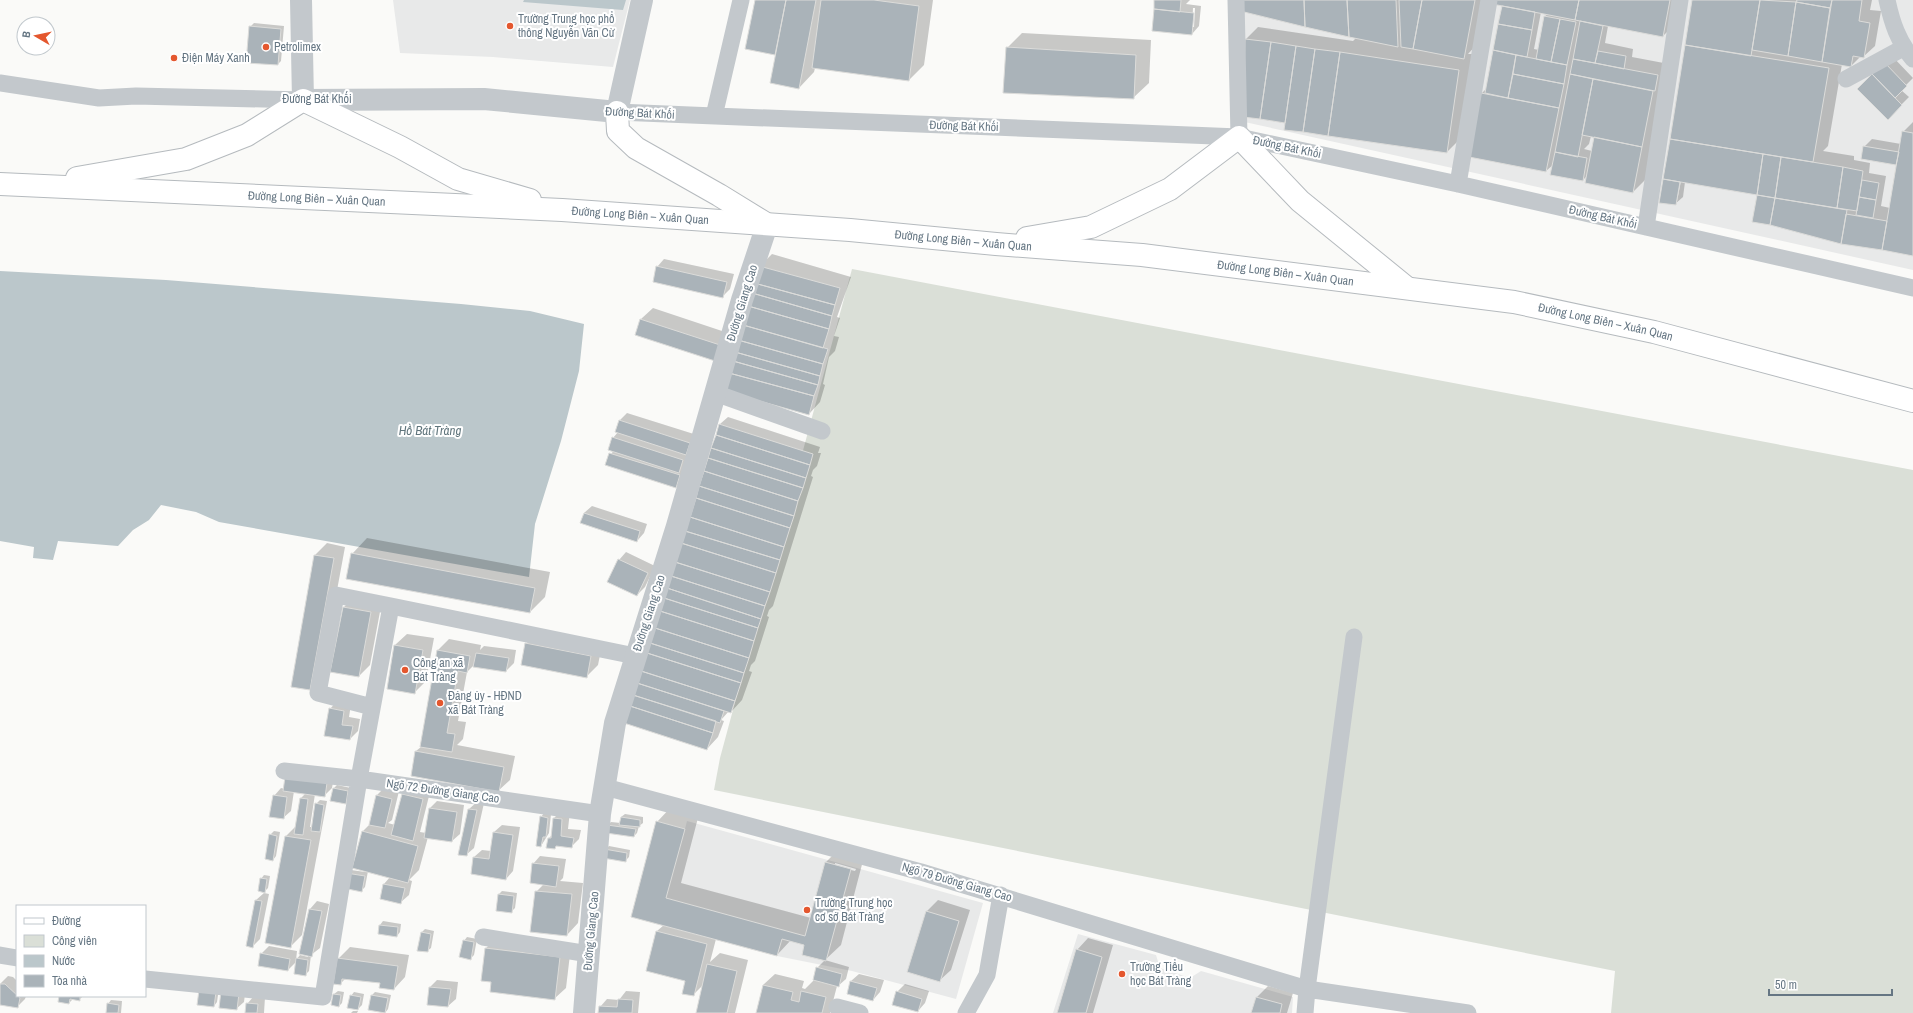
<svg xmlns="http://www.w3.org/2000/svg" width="1913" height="1013" font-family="'Archivo Narrow',sans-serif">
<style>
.built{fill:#e8e9e9}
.green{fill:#dadfd7}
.water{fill:#bbc7cb}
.shadow{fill:#0003;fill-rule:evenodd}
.building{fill:#aab3b9;stroke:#dcdcda}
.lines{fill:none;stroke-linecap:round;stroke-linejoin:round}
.primary-casing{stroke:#b5babe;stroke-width:24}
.minor{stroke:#c3c8cc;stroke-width:17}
.tertiary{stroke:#c3c8cc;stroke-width:22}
.primary{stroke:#fff;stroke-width:22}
.poi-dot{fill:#e4572e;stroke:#fff;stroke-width:1.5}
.labels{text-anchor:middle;stroke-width:4;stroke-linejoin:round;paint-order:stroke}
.poi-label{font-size:12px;fill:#657683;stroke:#fff;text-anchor:start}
.street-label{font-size:12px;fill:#657683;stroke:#fff}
.water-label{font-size:13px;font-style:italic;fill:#60757c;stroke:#fff}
</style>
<rect width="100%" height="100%" fill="#fafaf8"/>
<path class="built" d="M393 0H630L613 67 493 57 400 53Z
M1243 0H1913V270L1240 121Z
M656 821 685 829 687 821 983 903 956 999 852 971 777 956 631 917Z
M1078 934 1156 955 1160 968 1190 978 1201 971 1293 997 1292 1013H1053Z"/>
<path class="green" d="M852 269 1913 470V1013H1611L1615 971 714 790 720 758Z"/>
<path class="water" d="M524 0H626L623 10 523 2Z
M0 271 166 280 461 304 530 311 584 324 579 371 561 441 535 524 529 577 219 522 196 512 161 505 149 520 133 530 118 546 58 541 53 560 33 558 34 547 0 541Z"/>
<path class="shadow" d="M756 0H933L924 65 909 80 815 68 814 72 799 88 776 54 747 48Z
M1155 0H1190L1186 4 1201 6 1199 26 1192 34ZM1193 8H1195L1194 27H1192Z
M1241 0H1487L1479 42 1468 54H1474L1462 137 1447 152 1244 116 1246 39 1258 27 1353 41 1357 37Z
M1493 0H1682L1678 21 1663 36 1608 26 1605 43 1633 49 1632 57 1669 64 1645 180 1633 192 1587 176 1583 180 1554 164 1546 171 1482 93 1486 89 1503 5ZM1541 12 1548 14 1545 16 1539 50 1534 49ZM1591 136 1595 137 1592 151 1584 149 1589 144Z
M1694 0H1872L1870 10 1881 11 1875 46 1863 57H1860L1851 66 1842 64 1828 146 1823 151 1854 156V160L1870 163 1869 173 1886 176 1881 206 1890 208 1898 162 1896 164 1864 147 1872 139 1901 144 1903 132 1913 122V255L1758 194 1685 182 1683 197 1675 204 1660 202ZM1790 158 1797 159V161L1790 160ZM1679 181H1681L1677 201H1675Z
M254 23 284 26 281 61 278 64 250 27Z
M1022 33 1151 40 1149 83 1133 98 1007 48Z
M1892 56 1913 78 1901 90 1909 97 1888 118 1858 89Z
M772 254 851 277 837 317 840 318 834 336 839 337 835 351 829 357 823 384 825 385 820 402 809 414 760 266Z
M664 259 734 274 730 289 723 296 657 267Z
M653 308 731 334 714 360 636 334 641 319Z
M627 413 697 435 684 479 676 487 607 464 613 451V438L618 432H616L620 420Z
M728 417 820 447 818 453H821L817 466 813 470 811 476 813 477 773 606 769 610 767 616 769 617 755 661 751 665 749 671 752 672 742 700 731 712 729 711 721 720 724 721 718 737 707 749 626 722 720 424Z
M592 506 647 524 644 533 637 541 584 513Z
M367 538 550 572 545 597 530 612 352 554Z
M327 543 345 547 321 677 292 686 315 555Z
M626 552 655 566 645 587 637 595 619 560Z
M355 596 382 601 370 665 359 676 344 607Z
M537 632 602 645 598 665 586 677 526 644Z
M407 634 434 638 426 681 414 693 395 645Z
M449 639 481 645 480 650 484 646 516 650 514 663 506 671 475 664 467 672 458 721 466 722 463 739 457 745 515 756 510 780 498 791 416 751 421 747 437 651Z
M337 701 351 704 349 717 360 719 358 731 350 739 330 709Z
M334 776 332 788 325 795 315 794 310 827H313L316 804 320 800 327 801 302 935 290 947 266 942 286 836 296 826 301 798 306 793 294 791 291 811 283 818 274 796 281 788 285 789Z
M337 785 351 788 349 799 345 803 333 789Z
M410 787 430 792 420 832 426 833 430 808 437 801 464 805 460 834 452 841 428 837 419 870 409 880 412 881 409 895 401 902 381 898 384 884 390 877 368 871 365 887 361 891 345 888 351 870 365 872 366 871 353 867 363 831 370 824 377 795 384 788 399 791 392 820 388 823 395 825 403 794Z
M477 802 484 803 474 848 466 855 459 854 469 809Z
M672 806 699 814 681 883 811 918 826 862 841 847 865 853 841 945 825 960 849 967 846 979 838 986H837L830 1013H757L763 985 775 974 804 981 802 988 805 989 814 980 817 968 825 960 806 944 791 940 777 955 716 939 710 962 720 953 748 960 735 1013H697L703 985 693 995 686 980 657 931 664 925 657 822ZM835 863 856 869 855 871 835 866Z
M561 811H570L568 829 581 830 579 839 571 847 557 845 555 847 549 838 552 835 554 818Z
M544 813 551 814 549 833 541 846V817Z
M625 814 643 817V823L639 826 637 833 634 836 608 825 611 822 621 823V817Z
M502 825 520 827 513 871 506 879 474 857 482 850 491 851 494 832Z
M274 831 280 832 276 856 273 860 270 835Z
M609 846 630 850 629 857 626 860 605 850Z
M540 856 566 859 563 878 560 881 583 883 578 923 567 935 536 892 544 884 533 864Z
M264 875 270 876 268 888 264 892 261 879Z
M502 891 517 893 515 908 511 912 499 894Z
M264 893 269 894 260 939 253 946 256 900Z
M938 900 970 910 951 970 939 981 927 911Z
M317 901 329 904 320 948 311 955 309 971 305 975 296 962 288 970 261 954 269 946 297 951 296 960 300 955 308 957V955L301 953 310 909Z
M383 921 401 924 400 932 397 936 379 933 380 925Z
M425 929 434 931 431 948 427 951 421 933Z
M467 937 477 939 474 955 471 958 464 941Z
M498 937 571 946 566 988 554 999 482 980 486 948Z
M1088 938 1113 945 1093 1013H1059L1077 950Z
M350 947 409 955 405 977 394 989 381 982 346 978 340 984 338 959Z
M859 974 884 980 880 992 873 1000 848 993 851 981Z
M8 976 13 977 17 981V996H26L25 999 17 1007 0 1004V984Z
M437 980 458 982 456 999 448 1006 430 987Z
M905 984 929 991 925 1003 918 1011 897 992Z
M246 986 244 1002 236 1009 222 991Z
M1268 986 1293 993 1287 1013H1252L1257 997Z
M219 988 217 1002 214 1006 198 1004Z
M338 991 344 992 342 1003 339 1006 332 1005 334 994Z
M626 991 640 992 638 1013H599L600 1007 607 999 619 1000Z
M354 992 364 994 362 1005 358 1009 351 996Z
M375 992 391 995 388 1009 385 1013 372 995Z
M60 996H83L79 1000 73 999 69 1003Z
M254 996 265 997 264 1013H246L247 1004Z
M111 1000 122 1001 121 1013H107L108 1004Z
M353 1011H358L357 1013H351Z"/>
<path class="building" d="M755 0H786L775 55 745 49Z
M786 0H816L799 89 770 83Z
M821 0H874L919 6 909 81 812 68Z
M1154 0H1181L1180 12 1154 9Z
M1240 0H1304L1305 27 1240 11Z
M1304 0H1347L1349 37 1305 27Z
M1347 0H1396L1398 47 1349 37Z
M1399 0H1422L1413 49 1401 47Z
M1422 0H1475L1464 59 1413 49Z
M1492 0H1579L1575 20 1492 4Z
M1579 0H1670L1663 37 1575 20Z
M1692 0H1760L1751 56 1685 45Z
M1760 0 1796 2 1788 56 1752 50Z
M1797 0H1832L1830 8 1796 2Z
M1832 0H1862L1859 21 1870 23 1864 58 1853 56 1851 67 1822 62Z
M1796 2 1830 8 1822 62 1788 56Z
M1502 6 1535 12 1532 30 1498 24Z
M1154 9 1194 13 1192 35 1152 31Z
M1544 16 1560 19 1551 62 1536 59Z
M1560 19 1576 22 1567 65 1551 62Z
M1580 21 1603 26 1595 63 1573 59Z
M1498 24 1532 30 1527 57 1493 50Z
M249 26 281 29 278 65 246 63Z
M1245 39 1271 42 1260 119 1243 117Z
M1271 42 1296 46 1285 123 1260 119Z
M1685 45 1829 68 1813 162 1670 139Z
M1296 46 1315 49 1303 132 1284 130Z
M1006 47 1136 55 1134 99 1003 93Z
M1315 49 1340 52 1328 136 1303 132Z
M1493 50 1516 55 1508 98 1485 93Z
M1598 51 1626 56 1624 69 1595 63Z
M1340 52 1459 70 1447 153 1328 136Z
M1516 55 1567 65 1564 84 1513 74Z
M1573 59 1658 75 1655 91 1570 74Z
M1884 62 1907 86 1895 98 1872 74Z
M1513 74 1564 84 1559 108 1508 98Z
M1570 74 1593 79 1578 157 1555 152Z
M1872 74 1902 105 1888 120 1857 89Z
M1593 79 1653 91 1642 147 1582 135Z
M1481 93 1559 108 1546 172 1469 157Z
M1902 131 1913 133V256L1882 250Z
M1594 137 1642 147 1633 193 1585 183Z
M1670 139 1763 154 1757 195 1663 179Z
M1863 146 1899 152 1896 165 1861 159Z
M1555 152 1587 158 1583 181 1550 175Z
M1763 154 1781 157 1775 198 1757 195Z
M1781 157 1843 167 1837 208 1775 198Z
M1843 167 1863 171 1857 211 1837 208Z
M1663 179 1680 182 1676 205 1659 203Z
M1862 180 1879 183 1876 200 1859 197Z
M1757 195 1775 198 1770 225 1752 222Z
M1859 197 1876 200 1873 218 1856 215Z
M1775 198 1847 210 1841 244 1770 225Z
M1846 214 1887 221 1882 250 1841 244Z
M656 266 727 282 723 298 653 282Z
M759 266 840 288 835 305 754 283Z
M754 283 835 305 832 316 752 293Z
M752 293 832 316 829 329 748 306Z
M748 306 829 329 823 348 743 325Z
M640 319 720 345 715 361 635 335Z
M743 325 828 349 823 364 738 340Z
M738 340 823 364 820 376 735 352Z
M735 352 820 376 818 385 733 361Z
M733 361 818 385 814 396 729 373Z
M729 373 814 396 809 415 724 391Z
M619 420 690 443 686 455 615 432Z
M719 424 813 454 810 465 716 435Z
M716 435 810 465 806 478 711 448Z
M612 437 683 460 679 473 608 450Z
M711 448 806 478 803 488 708 458Z
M609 453 680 475 676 488 605 465Z
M708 458 803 488 798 501 704 471Z
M704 471 798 501 794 516 699 486Z
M699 486 794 516 790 528 696 498Z
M696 498 790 528 784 547 690 517Z
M584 513 640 531 637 542 580 523Z
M690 517 784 547 780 560 685 531Z
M685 531 780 560 776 573 681 543Z
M681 543 776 573 770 592 675 562Z
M351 553 535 588 530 613 346 579Z
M314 555 334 558 310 690 291 687Z
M618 559 648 573 637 596 607 582Z
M675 562 770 592 765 606 671 576Z
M671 576 765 606 761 619 667 588Z
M667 588 761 619 758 628 664 598Z
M664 598 758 628 754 641 660 611Z
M343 607 371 612 359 677 330 672Z
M660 611 754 641 749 658 655 628Z
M655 628 749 658 744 673 650 643Z
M525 643 591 656 587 678 521 665Z
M650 643 744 673 741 683 647 653Z
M394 645 423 650 415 694 387 689Z
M437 650 470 656 467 673 458 671 447 733 455 734 452 752 420 747Z
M476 653 509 658 506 672 473 667Z
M647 653 741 683 735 701 641 671Z
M641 671 735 701 731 713 637 683Z
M637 683 724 711 720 723 633 695Z
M633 695 716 721 713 733 630 706Z
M630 706 713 733 707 750 624 723Z
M329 708 344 711 342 725 353 726 350 740 324 736Z
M415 751 504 767 499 792 411 776Z
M285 777 327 783 325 797 283 791Z
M333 788 348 791 346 804 330 801Z
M402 794 423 799 413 841 391 835Z
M273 795 287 797 284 819 269 817Z
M376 795 392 799 385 828 369 825Z
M300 798 308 799 303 835 294 834Z
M315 803 324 805 320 832 311 831Z
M429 808 457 812 452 842 424 838Z
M468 809 477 810 467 856 458 855Z
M540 816 548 818 546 837H543L541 847 536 846Z
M621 817 640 820V827L619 825Z
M553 818 562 819 561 836 574 838 572 848 556 846 555 849 546 848 548 838H551Z
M656 821 685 829 666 898 805 936 825 862 851 869 826 961 802 955 804 945 782 939 777 956 631 917Z
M607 825 636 829 634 837 606 833Z
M362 831 418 846 408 883 352 868Z
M493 832 513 835 506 880 471 874 473 857 489 859Z
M269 834 277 836 273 861 265 859Z
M285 836 311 840 291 948 265 943Z
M604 849 627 853 626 862 603 858Z
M532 863 559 866 556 887 530 883Z
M346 873 365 876 362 892 343 888Z
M260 878 267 879 265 893 258 891Z
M383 884 405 888 401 904 380 899Z
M535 891 572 894 567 936 530 932Z
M498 894 514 896 512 913 496 911Z
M255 900 262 901 253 948 246 946Z
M309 909 322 911 312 957 299 954Z
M926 911 959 921 940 982 907 972Z
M379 925 398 927 397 937 378 934Z
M656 931 707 944 694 996 682 994 685 981 646 971Z
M421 932 431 934 428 952 417 951Z
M463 940 474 942 471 960 459 957Z
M485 948 560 957 555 1000 490 992 491 982 481 981Z
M1076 949 1102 957 1086 1013H1057Z
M260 953 290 959 288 971 258 966Z
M296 958 308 960 306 976 294 974Z
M337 958 398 966 394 990 379 988 380 983 342 979 341 985 333 984Z
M707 964 737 971 727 1013H696Z
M816 967 842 974 839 987 813 980Z
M850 981 877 988 873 1001 847 994Z
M0 984H5L20 998 18 1008 0 1005Z
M763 985 793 992 791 1000 799 1002 801 991 826 997 822 1013H756Z
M429 987 451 989 448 1007 427 1005Z
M199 990 216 992 214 1007 197 1005Z
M221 991 239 993 237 1010 219 1008Z
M896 991 922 999 918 1012 892 1005Z
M333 994 341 995 339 1007 331 1005Z
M350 995 361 997 358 1010 347 1008Z
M371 995 388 998 385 1013 368 1010Z
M59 996H80V1001L70 999 69 1004 58 1002Z
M1256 997 1282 1004 1280 1013H1251Z
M618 999 633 1000 632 1013H598L599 1006 617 1007Z
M107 1003 119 1005 118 1013H106Z
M246 1003 258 1004 257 1013H245Z"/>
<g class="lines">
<defs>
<g id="primary">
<path d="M617 112 618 131 636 148 719 195 763 222"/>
<path d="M77 178 186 159 247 135 303 100 400 147 458 179 530 200"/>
<path id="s1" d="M0 184 562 210 850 230 996 244 1142 255 1514 302 1654 332 1913 401"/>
<path d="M1027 238 1091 227 1170 189 1239 137 1300 201 1407 288"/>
</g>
</defs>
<use href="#primary" class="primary-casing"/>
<path class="minor" d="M1236 0 1239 137
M1887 0C1892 23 1898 41 1913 59
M1846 79 1903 48
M0 83 99 98 136 96 303 100
M617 112 1239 137 1458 184 1913 288
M714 116 741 0
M1458 184 1489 0
M1646 227 1680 0
M715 393 822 431
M372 707 318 693 336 595 391 606
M284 771 359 779 600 814
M605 787 921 872 1307 989 1468 1013
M483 937 589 954
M0 955 17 958
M145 979 323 997 359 779 391 606 635 656
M837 1007 860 1013
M966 1013 987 975 1001 895
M1305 1013 1307 989 1354 637"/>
<path class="tertiary" d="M301 0 303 100 484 99 617 112 642 0
M584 1013 600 814 615 723 677 526 742 300 767 225"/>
<use href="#primary" class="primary"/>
</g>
<g class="poi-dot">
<circle cx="510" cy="26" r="4"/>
<circle cx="266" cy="47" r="4"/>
<circle cx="174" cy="58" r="4"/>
<circle cx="405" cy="670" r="4"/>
<circle cx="440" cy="703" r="4"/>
<circle cx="807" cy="910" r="4"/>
<circle cx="1122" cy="974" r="4"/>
</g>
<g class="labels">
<g class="poi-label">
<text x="518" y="23">Trường Trung học phổ<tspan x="518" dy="14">thông Nguyễn Văn Cừ</tspan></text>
<text x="274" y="51">Petrolimex</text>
<text x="182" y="62">Điện Máy Xanh</text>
<text x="413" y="667">Công an xã<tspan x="413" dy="14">Bát Tràng</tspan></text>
<text x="448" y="700">Đảng ủy - HĐND<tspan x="448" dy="14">xã Bát Tràng</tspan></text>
<text x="815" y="907">Trường Trung học<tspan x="815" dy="14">cơ sở Bát Tràng</tspan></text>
<text x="1130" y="971">Trường Tiểu<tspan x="1130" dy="14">học Bát Tràng</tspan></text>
</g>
<g class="street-label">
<text x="317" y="103">Đường Bát Khối</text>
<text transform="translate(640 113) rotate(3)" y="4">Đường Bát Khối</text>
<text transform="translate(964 126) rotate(2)" y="4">Đường Bát Khối</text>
<text transform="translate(1287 147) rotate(12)" y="4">Đường Bát Khối</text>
<text dy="4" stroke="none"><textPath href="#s1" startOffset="317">Đường Long Biên – Xuân Quan</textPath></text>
<text dy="4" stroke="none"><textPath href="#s1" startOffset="641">Đường Long Biên – Xuân Quan</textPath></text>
<text transform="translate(1603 217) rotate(13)" y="4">Đường Bát Khối</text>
<text dy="4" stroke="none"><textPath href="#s1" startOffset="965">Đường Long Biên – Xuân Quan</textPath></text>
<text dy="4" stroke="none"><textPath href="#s1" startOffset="1289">Đường Long Biên – Xuân Quan</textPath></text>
<text transform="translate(742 303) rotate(-73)" y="4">Đường Giang Cao</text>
<text dy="4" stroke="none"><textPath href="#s1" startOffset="1613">Đường Long Biên – Xuân Quan</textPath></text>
<text transform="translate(649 613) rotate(-72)" y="4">Đường Giang Cao</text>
<text transform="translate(443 791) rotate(8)" y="4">Ngõ 72 Đường Giang Cao</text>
<text transform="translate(957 882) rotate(16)" y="4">Ngõ 79 Đường Giang Cao</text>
<text transform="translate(591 931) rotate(-85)" y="4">Đường Giang Cao</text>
</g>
<g class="water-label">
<text x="430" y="435">Hồ Bát Tràng</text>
</g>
</g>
<rect x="16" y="905" width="130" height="92" fill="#ffffff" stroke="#c1c8cd"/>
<rect x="24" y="918" width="20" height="6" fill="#ffffff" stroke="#c1c8cd"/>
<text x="52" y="925" font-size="12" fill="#657683">Đường</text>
<rect x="24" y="935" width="20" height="12" fill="#dadfd7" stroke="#c1c8cd"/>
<text x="52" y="945" font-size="12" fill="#657683">Công viên</text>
<rect x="24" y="955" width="20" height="12" fill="#bbc7cb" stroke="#c1c8cd"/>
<text x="52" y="965" font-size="12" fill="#657683">Nước</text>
<rect x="24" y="975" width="20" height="12" fill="#aab3b9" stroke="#c1c8cd"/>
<text x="52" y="985" font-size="12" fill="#657683">Tòa nhà</text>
<g transform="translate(36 36) rotate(279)"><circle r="19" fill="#ffffff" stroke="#c1c8cd"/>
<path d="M0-3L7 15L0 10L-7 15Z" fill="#e4572e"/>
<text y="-6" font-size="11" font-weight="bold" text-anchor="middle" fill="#657683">B</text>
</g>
<path d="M1769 989v6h123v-6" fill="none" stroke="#657683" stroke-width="2"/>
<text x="1775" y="989" font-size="12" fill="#657683" stroke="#ffffff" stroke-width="3" paint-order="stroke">50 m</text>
</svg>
